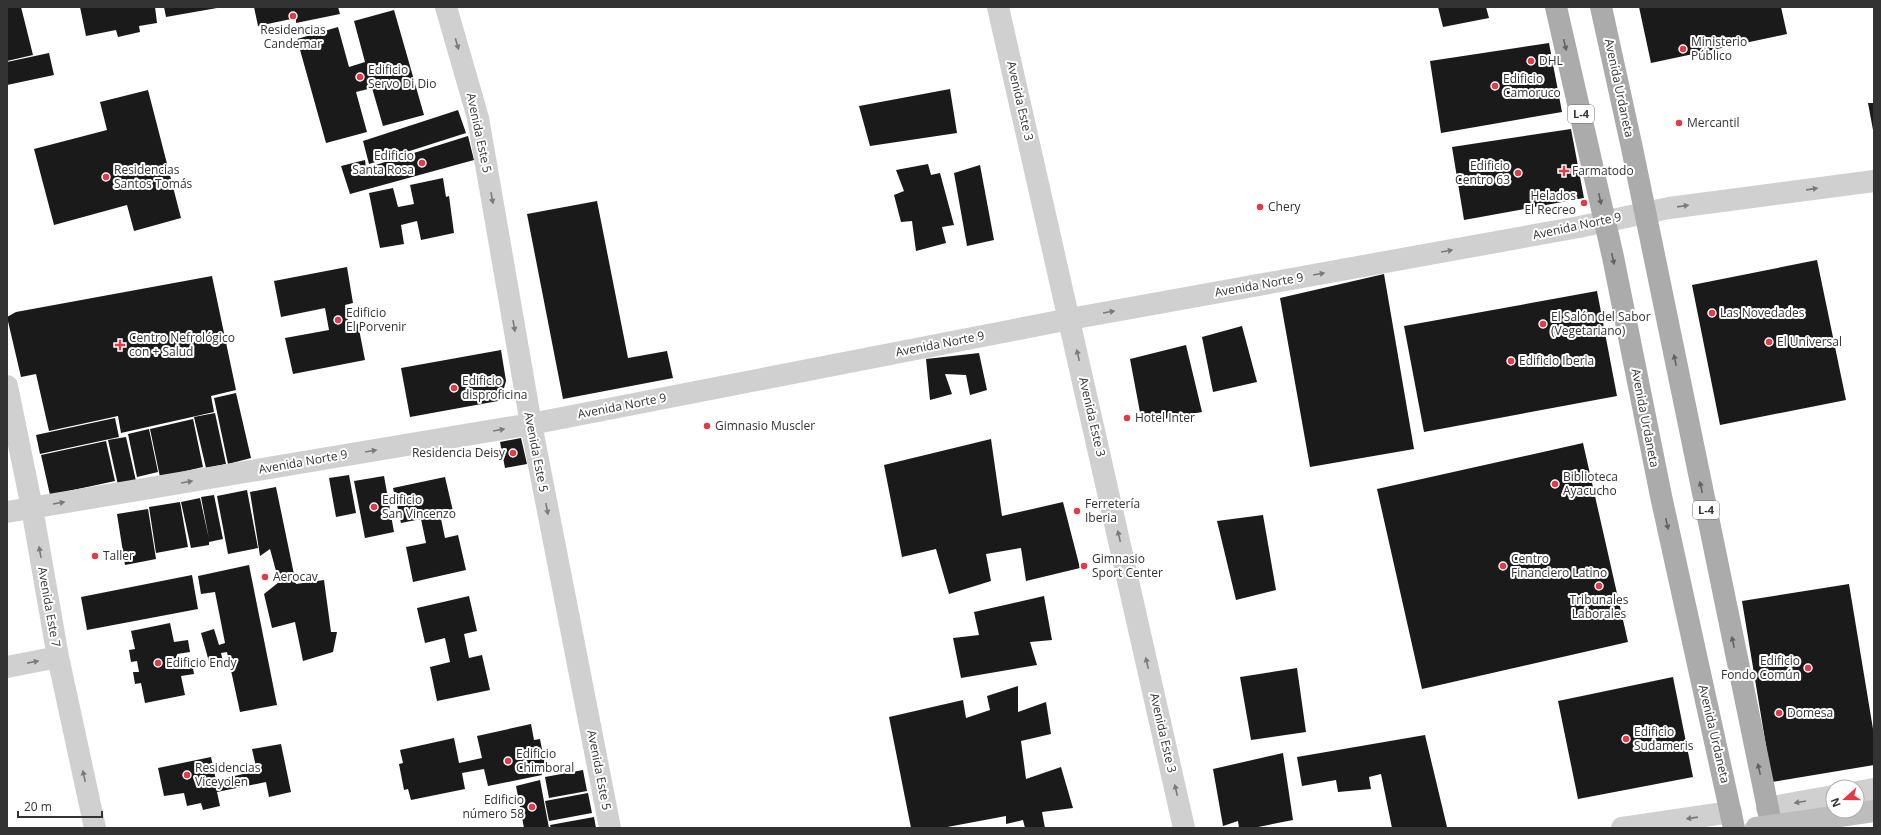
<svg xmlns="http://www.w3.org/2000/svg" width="1881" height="835" font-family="'Open Sans',sans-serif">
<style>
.building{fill:#1a1a1a}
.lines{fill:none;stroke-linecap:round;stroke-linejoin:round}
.street{stroke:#d0d0d0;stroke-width:22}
.primary{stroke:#ababab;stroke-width:22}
.secondary-bridge{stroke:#bdbdbd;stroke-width:22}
.oneway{fill:#7a7a7a}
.oneway2{fill:#636363}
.poi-dot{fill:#e63946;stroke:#fff;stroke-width:1.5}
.labels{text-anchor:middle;stroke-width:4;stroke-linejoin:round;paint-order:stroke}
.shield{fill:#fff;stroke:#707070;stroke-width:1}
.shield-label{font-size:11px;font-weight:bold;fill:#333}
.poi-label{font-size:12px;fill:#333;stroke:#fff;text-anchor:start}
.street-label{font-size:12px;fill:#333;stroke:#fff}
</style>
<rect width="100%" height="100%" fill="#fff"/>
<path class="building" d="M7 7H21L33 55 7 61Z
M80 7H155L157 23 139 26 140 32 118 37 116 30 86 36Z
M164 7H217V8L166 17Z
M254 7H338L340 14 296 23V18L258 26Z
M1438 7H1486L1489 18 1443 27Z
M1639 7H1781L1787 34 1651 63Z
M394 10 424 115 383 126 372 88 356 92 367 132 326 143 297 39 338 27 349 67 365 62 354 21Z
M1549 43 1562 112 1441 133 1430 61Z
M49 53 54 75 7 85V62Z
M950 89 957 133 870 146 859 106Z
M148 90 181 218 134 231 127 205 54 225 34 149 107 130 100 102Z
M1868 103H1874V130H1873Z
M458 110 466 133 369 164 363 141Z
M1571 129 1584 198 1464 220 1452 147Z
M468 136 474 160 350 194 341 166 365 160 366 168Z
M928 164 931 175 940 173 954 225 942 227 946 243 916 251 912 221 901 222 894 195 904 191 896 170Z
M980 165 994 240 967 246 954 173Z
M443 178 446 197 449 196 454 233 421 240 417 221 401 225 404 244 380 248 369 193 393 188 398 207 414 204 410 185Z
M597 201 628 358 667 351 673 378 563 399 527 214Z
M1817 260 1846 400 1720 425 1692 285Z
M347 267 353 303 345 305 349 326 358 324 365 360 293 374 285 338 329 330 325 308 281 317 274 281Z
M1384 274 1414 449 1310 467 1280 298Z
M212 276 236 390 211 396 214 412 121 433 118 416 49 431 36 374 21 377 7 317 16 312Z
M1597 291 1617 396 1424 432 1404 326Z
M1242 326 1257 382 1213 392 1202 337Z
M1186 345 1202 412 1142 423 1130 359Z
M501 350 506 381 502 395 498 401 410 417 401 368Z
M979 353 987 390 970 395 966 375 945 374 952 394 930 400 926 359Z
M236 393 251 458 228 464 214 398Z
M215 413 226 464 206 468 194 417Z
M115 418 119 437 40 454 36 435Z
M193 419 203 467 160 477 150 429Z
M149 429 158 472 137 477 128 434Z
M126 437 136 481 118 485 108 440Z
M521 438 527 464 505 468 500 442Z
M991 439 1002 516 1063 502 1080 568 1026 581 1021 548 986 554 991 581 949 594 936 549 902 557 884 465Z
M106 441 115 481 50 495 41 455Z
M1583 443 1628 642 1422 689 1377 489Z
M349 475 356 513 336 517 329 478Z
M384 476 394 532 365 538 354 481Z
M445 477 453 511 440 514 445 538 458 535 466 570 413 582 406 547 426 543 421 519 401 523 393 488Z
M276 487 296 584 324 580 331 632H337L333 652 303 661 295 622 272 628 264 594 279 582 270 549 260 556 250 492Z
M247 490 258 548 228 554 217 496Z
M214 495 223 539 209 542V545L191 548 181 502 200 498 209 539 201 497Z
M180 502 188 547 156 553 149 507Z
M148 509 156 559 125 565 117 514Z
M1263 515 1276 590 1236 600 1217 521Z
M249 565 277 705 240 712 227 652 221 653 224 666 211 669 201 633 214 629 219 645 225 643 215 592 201 594 198 576Z
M192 575 198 609 87 630 81 597Z
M1849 584 1874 735V765L1772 782 1742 601Z
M469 596 477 631 464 634 469 658 482 655 490 690 437 701 430 667 450 662 445 638 425 643 417 608Z
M1044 596 1052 640 1030 642 1037 665 961 678 953 638 979 635 974 612Z
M170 623 174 642 188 640 190 652 177 654 179 665 192 662 194 674 181 676 185 695 145 703 141 683 135 684 133 672H139L137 661 131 662 129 650 135 649 131 631Z
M1297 668 1306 732 1251 740 1240 677Z
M1673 677 1693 777 1578 799 1558 701Z
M1018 686V712L1046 702 1051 734 1021 741 1026 779 1061 767 1073 808 1042 812 1045 828H1025L1023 820 1006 824V816L942 828H911L889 717 963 700 966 718 990 710 987 696Z
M531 724 534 740 540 739 545 765 540 766 542 775 488 786 484 769 462 773 465 789 411 800 408 789 404 790 399 764 403 763 400 750 454 738 459 763 482 758 477 736Z
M1425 735 1447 827 1392 828 1381 774 1369 777 1371 789 1338 792 1336 780 1302 786 1297 757Z
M281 744 291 792 269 797 266 782 217 792 220 806 203 810 201 803 187 806 184 793 164 796 158 768 211 757 216 780 257 771 252 749Z
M1283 753 1293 820 1253 828H1239L1238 821 1223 826 1213 769Z
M583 770 587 791 549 798 545 777Z
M540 780 549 828H524L516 786Z
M588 793 592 813 549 821 545 801Z
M594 817 596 828H551L550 825Z"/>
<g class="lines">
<path class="street" d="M446 7 478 118 531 424 610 828
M998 7 1184 828
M7 386 32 508 58 657 95 828
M7 512 531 424 1070 319 1579 227 1669 208 1874 181
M7 667 58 657
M1857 792 1874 789
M1767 808 1833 796
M1622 828 1731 812"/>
<path class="primary" d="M1556 7 1613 257 1661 496 1734 828
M1601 7 1632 148 1772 828"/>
<path class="secondary-bridge" d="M1756 828 1874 811"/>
</g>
<defs><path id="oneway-solid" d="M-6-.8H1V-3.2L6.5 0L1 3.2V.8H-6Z"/></defs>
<g class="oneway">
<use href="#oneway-solid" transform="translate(457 44) rotate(74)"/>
<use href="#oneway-solid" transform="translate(1812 189) rotate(-8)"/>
<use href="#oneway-solid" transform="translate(492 198) rotate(80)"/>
<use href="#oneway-solid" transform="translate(1683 206) rotate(-8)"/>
<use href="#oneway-solid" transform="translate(1447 251) rotate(-10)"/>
<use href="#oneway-solid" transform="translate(1319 274) rotate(-10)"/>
<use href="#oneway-solid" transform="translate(1109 312) rotate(-10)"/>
<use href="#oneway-solid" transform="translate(514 326) rotate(80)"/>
<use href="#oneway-solid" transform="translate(1078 355) rotate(-103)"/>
<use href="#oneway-solid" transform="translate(499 430) rotate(-10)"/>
<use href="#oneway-solid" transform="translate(371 451) rotate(-10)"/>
<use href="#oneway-solid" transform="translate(187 482) rotate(-10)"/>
<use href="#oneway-solid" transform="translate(59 503) rotate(-10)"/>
<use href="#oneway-solid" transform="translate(547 509) rotate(79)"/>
<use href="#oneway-solid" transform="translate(1119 536) rotate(-103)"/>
<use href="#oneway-solid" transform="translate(40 552) rotate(-100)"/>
<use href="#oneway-solid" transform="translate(33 662) rotate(-11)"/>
<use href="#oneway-solid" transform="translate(1147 663) rotate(-103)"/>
<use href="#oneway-solid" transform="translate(84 776) rotate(-102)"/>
<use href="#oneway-solid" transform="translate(1176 790) rotate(-103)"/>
<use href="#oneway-solid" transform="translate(1800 802) rotate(170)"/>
<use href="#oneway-solid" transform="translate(1692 818) rotate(172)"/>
</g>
<g class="oneway2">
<use href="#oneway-solid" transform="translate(1565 45) rotate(77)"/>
<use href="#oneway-solid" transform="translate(1600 199) rotate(78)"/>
<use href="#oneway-solid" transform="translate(1613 259) rotate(78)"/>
<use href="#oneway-solid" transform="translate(1675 360) rotate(-102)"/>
<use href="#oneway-solid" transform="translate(1701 487) rotate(-102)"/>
<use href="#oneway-solid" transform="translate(1667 524) rotate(78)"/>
<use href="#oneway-solid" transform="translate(1733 642) rotate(-102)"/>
<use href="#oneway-solid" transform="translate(1759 769) rotate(-102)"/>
</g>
<g class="poi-dot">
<circle cx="293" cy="16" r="4"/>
<circle cx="1683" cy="49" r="4"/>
<circle cx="1531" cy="61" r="4"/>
<circle cx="360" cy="77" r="4"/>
<circle cx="1495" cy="86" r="4"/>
<circle cx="1679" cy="123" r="4"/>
<circle cx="422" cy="163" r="4"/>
<path d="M1562 165h4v4h4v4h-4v4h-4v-4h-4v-4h4z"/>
<circle cx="1518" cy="173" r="4"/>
<circle cx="106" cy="177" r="4"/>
<circle cx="1584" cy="203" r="4"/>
<circle cx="1260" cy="207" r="4"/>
<circle cx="1712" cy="313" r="4"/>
<circle cx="338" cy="320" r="4"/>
<circle cx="1543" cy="324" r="4"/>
<circle cx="1769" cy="342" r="4"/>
<path d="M118 339h4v4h4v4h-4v4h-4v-4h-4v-4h4z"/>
<circle cx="1511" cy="361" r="4"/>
<circle cx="454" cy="388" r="4"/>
<circle cx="1127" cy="418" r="4"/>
<circle cx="707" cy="426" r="4"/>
<circle cx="513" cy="453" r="4"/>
<circle cx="1555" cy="484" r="4"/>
<circle cx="374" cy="507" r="4"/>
<circle cx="1077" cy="511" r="4"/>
<circle cx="95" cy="556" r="4"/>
<circle cx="1084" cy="566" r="4"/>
<circle cx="1503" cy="566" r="4"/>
<circle cx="265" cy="577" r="4"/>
<circle cx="1599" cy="586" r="4"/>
<circle cx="158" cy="663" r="4"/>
<circle cx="1808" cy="668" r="4"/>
<circle cx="1779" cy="713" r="4"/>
<circle cx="1626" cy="739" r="4"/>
<circle cx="508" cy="761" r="4"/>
<circle cx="187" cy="775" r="4"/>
<circle cx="532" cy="807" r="4"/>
</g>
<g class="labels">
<g class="shield">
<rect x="1568" y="105" width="26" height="18" rx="3"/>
<rect x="1693" y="501" width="26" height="18" rx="3"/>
</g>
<g class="shield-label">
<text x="1581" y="118">L-4</text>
<text x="1706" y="514">L-4</text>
</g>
<g class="poi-label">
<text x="293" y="34" text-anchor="middle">Residencias<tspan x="293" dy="14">Candemar</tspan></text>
<text x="1691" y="46">Ministerio<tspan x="1691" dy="14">Público</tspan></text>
<text x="1539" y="65">DHL</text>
<text x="368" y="74">Edificio<tspan x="368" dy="14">Servo Di Dio</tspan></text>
<text x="1503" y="83">Edificio<tspan x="1503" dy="14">Camoruco</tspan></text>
<text x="1687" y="127">Mercantil</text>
<text x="414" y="160" text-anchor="end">Edificio<tspan x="414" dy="14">Santa Rosa</tspan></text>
<text x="1510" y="170" text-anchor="end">Edificio<tspan x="1510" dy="14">Centro 63</tspan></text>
<text x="114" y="174">Residencias<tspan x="114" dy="14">Santos Tomás</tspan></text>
<text x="1572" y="175">Farmatodo</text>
<text x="1576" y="200" text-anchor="end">Helados<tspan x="1576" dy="14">El Recreo</tspan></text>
<text x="1268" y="211">Chery</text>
<text x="346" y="317">Edificio<tspan x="346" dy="14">El Porvenir</tspan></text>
<text x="1720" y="317">Las Novedades</text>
<text x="1551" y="321">El Salón del Sabor<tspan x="1551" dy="14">(Vegetariano)</tspan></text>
<text x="129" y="342">Centro Nefrológico<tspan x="129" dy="14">con + Salud</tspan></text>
<text x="1777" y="346">El Universal</text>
<text x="1519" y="365">Edificio Iberia</text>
<text x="462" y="385">Edificio<tspan x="462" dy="14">disproficina</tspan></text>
<text x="1135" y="422">Hotel Inter</text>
<text x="715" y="430">Gimnasio Muscler</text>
<text x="505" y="457" text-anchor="end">Residencia Deisy</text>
<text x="1563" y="481">Biblioteca<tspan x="1563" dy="14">Ayacucho</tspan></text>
<text x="382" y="504">Edificio<tspan x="382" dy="14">San Vincenzo</tspan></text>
<text x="1085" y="508">Ferretería<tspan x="1085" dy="14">Iberia</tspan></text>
<text x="103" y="560">Taller</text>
<text x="1092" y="563">Gimnasio<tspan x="1092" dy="14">Sport Center</tspan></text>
<text x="1511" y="563">Centro<tspan x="1511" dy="14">Financiero Latino</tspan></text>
<text x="273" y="581">Aerocav</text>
<text x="1599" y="604" text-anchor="middle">Tribunales<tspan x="1599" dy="14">Laborales</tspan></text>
<text x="1800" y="665" text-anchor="end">Edificio<tspan x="1800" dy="14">Fondo Común</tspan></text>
<text x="166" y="667">Edificio Endy</text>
<text x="1787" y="717">Domesa</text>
<text x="1634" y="736">Edificio<tspan x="1634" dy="14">Sudameris</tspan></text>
<text x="516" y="758">Edificio<tspan x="516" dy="14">Chimboral</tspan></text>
<text x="195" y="772">Residencias<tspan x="195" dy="14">Viceyolen</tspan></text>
<text x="524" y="804" text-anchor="end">Edificio<tspan x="524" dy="14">número 58</tspan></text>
</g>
<g class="street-label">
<text transform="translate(1619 88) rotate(78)" y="4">Avenida Urdaneta</text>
<text transform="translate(1020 101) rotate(77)" y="4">Avenida Este 3</text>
<text transform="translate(479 133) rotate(78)" y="4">Avenida Este 5</text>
<text transform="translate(1577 226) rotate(-12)" y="4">Avenida Norte 9</text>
<text transform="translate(1259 285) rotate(-10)" y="4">Avenida Norte 9</text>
<text transform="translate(940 344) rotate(-11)" y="4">Avenida Norte 9</text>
<text transform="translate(622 406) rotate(-11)" y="4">Avenida Norte 9</text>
<text transform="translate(1092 417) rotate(77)" y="4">Avenida Este 3</text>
<text transform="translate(1645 418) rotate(79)" y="4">Avenida Urdaneta</text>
<text transform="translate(536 452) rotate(79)" y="4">Avenida Este 5</text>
<text transform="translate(303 462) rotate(-10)" y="4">Avenida Norte 9</text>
<text transform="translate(49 607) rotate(80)" y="4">Avenida Este 7</text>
<text transform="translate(1163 733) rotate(77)" y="4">Avenida Este 3</text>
<text transform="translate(1714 734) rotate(77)" y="4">Avenida Urdaneta</text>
<text transform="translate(599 770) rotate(79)" y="4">Avenida Este 5</text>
</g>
</g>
<rect width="1881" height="835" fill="none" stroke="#333333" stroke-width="16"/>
<g transform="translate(1845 799) rotate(249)"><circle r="19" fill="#ffffff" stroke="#adadad"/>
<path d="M0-3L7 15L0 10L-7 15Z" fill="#e63946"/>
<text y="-6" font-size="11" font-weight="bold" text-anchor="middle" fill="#333333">N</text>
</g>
<path d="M18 811v6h84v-6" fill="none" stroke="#333333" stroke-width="2"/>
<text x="24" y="811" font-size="12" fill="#333333" stroke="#ffffff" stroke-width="3" paint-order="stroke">20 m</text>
</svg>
